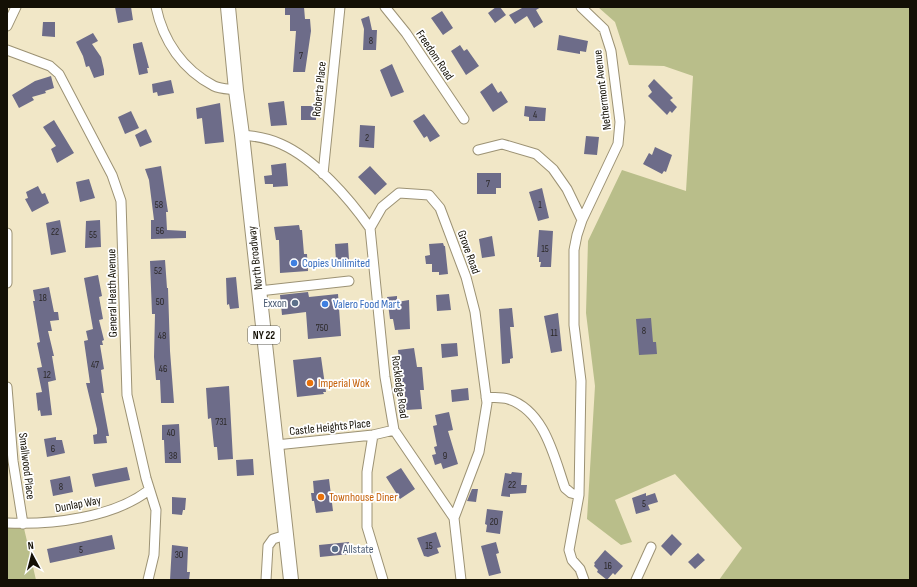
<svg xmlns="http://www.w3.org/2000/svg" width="917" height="587" font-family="'Sofia Sans Condensed',sans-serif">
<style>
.green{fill:#b9be8a}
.building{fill:#6d6c89}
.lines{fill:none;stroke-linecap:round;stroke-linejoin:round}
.minor-casing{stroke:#9c9274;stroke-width:11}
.primary-casing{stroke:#9c9274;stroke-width:16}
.minor{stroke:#fff;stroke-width:9}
.primary{stroke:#fff;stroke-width:14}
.shop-dot{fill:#3f7fe0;stroke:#fff;stroke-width:1.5}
.service-dot{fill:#5c6f8a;stroke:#fff;stroke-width:1.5}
.food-dot{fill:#e8710a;stroke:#fff;stroke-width:1.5}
.labels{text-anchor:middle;stroke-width:3.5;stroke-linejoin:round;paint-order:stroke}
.number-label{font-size:10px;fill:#2a2726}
.shield{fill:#fff;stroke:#5a5850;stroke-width:1}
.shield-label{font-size:11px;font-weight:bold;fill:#141005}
.street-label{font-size:12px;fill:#141005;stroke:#fff}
.shop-label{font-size:12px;fill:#366cbe;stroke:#fff;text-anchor:start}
.service-label{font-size:12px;fill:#4e5e75;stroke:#fff;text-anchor:end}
.food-label{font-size:12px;fill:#c56008;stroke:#fff;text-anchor:start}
</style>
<rect width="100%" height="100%" fill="#f1e7c7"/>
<path class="green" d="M598 7H910V580H719L742 548 675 474 615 500 632 542 621 545 587 519 595 386 586 313 588 241 622 170 686 191 693 76 664 66 629 65 615 22Z
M7 522 23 524 36 580H7Z"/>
<path class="building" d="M115 7H131L133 20 118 23Z
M285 7H304L305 19H310L311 31 305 72H293L296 31H290V15H285Z
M496 7H500L506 15 495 23 488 13Z
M521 7H541L536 10 543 22 534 28 527 16 515 24 509 15 522 8Z
M442 11 453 28 443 35 431 18Z
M369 16 372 30H377L376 50H363L364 29 361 19Z
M43 22H55V37L42 36Z
M93 33 98 41 92 44 101 57 104 70V75L94 78 89 66 86 67 83 56 76 42Z
M559 35 588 41 586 52 580 51V54L557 50Z
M142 42 149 68H147L148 73 139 75 133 47V44Z
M460 45 464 51 467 49 479 66 466 75 451 51Z
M392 64 404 92 391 97 380 70Z
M51 76 54 88 45 91 46 93 32 97 34 100 19 108 12 95 35 81Z
M654 79 673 98 670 100 677 107 672 113 670 111 667 115 648 96 652 92 648 86Z
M171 80 174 93 158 96 157 92 153 93 152 84Z
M492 83 498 93 501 91 508 102 493 112 480 92Z
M284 101 287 125 271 126 268 103Z
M220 103 224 142 205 144 202 118 197 119 196 108Z
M301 106H316V120H301Z
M525 106 546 108 545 121H529V117L524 116Z
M131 111 139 128 125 134 118 117Z
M424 114 440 136 430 142 427 136 424 138 413 121Z
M54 120 74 153 57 163 51 149 56 146 43 127Z
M360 125 375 126 374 148 359 147Z
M146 129 152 142 140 147 135 135Z
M586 136 599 137 597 155 584 154Z
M655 147 672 155 666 172 664 171 662 174 643 164 649 153 652 155Z
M286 163 288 186 273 187V184H265L264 176 272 175 271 165Z
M161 166 168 212H166L167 230 186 231V238L151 239V220H154L149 180 145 169Z
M370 166 387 184 375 195 358 177Z
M477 173H501V188H496V194H477Z
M89 179 95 198 80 202 76 182Z
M38 186 42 194 45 193 49 203 32 212 25 199 28 198 26 192Z
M542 188 549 218 538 221 529 192Z
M60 220 66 252 51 255 46 223Z
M100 220 101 247 85 248 86 221Z
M299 225 300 230H302L304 254H307L308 271 280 273 279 240H276L274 227Z
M539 230 553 231 551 267H540L541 262H539V257H537Z
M492 236 495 256 482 258 479 239Z
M348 243 349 260 336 261 335 244Z
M443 243 444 246H445L448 274 439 275V272H432V264H426L425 256 430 255 429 244Z
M165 260 167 288H168L170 351 174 403H161L160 380H156L154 357 155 314H152L150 261Z
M98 275 102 296 99 297 103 319 99 320 104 340 102 341 103 345H100L104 369 101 370 104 393H101L109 436H106L107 443 94 444 93 435 97 434V429L86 383H90L84 341 88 340 86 331 93 329 84 278Z
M236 277 239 308 230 309 229 304 227 305 226 278Z
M49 287 54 312H58L59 320 50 321 52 331H48L54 356H52L56 380 48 382 52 415 41 416 40 410 38 411 36 393 42 392 37 368 42 367 37 343 40 342 33 301H35L33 290Z
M308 292 309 297 338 294 341 336 308 339 306 312 282 315 280 295Z
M449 294 451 310 437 311 436 295Z
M397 296V302L409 300 410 329 395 330 393 319H390L387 297Z
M512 308 514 327H510L513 358 510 359V363L502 364 499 309Z
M558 313 562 351 551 353 544 316Z
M651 318 653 342H656L657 354 639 355 636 319Z
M457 343 458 356 442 358 441 344Z
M414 348 417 367H422L424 390H420L422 409 406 410 404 382H399L398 369H400L398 350Z
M321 357 326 392H323L324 394 297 397 293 360Z
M229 386 233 459 218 460 217 447H214L211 418 208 419 206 388Z
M468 388 469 400 452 402 451 390Z
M449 412 453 430 448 431 458 464 443 469 441 463 435 465 432 455 436 454 434 447 437 446 433 426 437 425 435 415Z
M179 424 181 463H165L164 440H162V425Z
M56 437V440H62L65 453 47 457 44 439Z
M253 459 254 475 237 476 236 460Z
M127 467 130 480 95 487 92 474Z
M401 468 415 489 400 499 386 477Z
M512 472 522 473 521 485H527L526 493 510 494V497L501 496 505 473 511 474Z
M70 476 73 492 53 496 50 480Z
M329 479 333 511 316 513 314 501H312L311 493H314L313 481Z
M472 489H478L476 502 467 501Z
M646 493V496L655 493 658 502 648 505 650 510 636 514 632 498Z
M172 497 186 498 185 510H183L182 515 172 514Z
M487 509 503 511 500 534 486 532 487 525 485 524Z
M436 532 441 547 437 548 439 553 428 557 424 556 417 538Z
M672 534 682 544 671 556 661 546Z
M112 535 115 549 50 563 47 549Z
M349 542 350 554 320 557 319 545Z
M496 542 499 553 496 554 501 573 489 576 481 546Z
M172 545 188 547 187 572H190L189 580H170Z
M605 550 623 566 615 575 613 573 607 580 597 572 598 570 594 566 595 564 594 563Z
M698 553 705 560 695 569 688 562Z"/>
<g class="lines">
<defs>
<path id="minor" d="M156 7C163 41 183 70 214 86 220 89 229 89 236 90
M385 7 406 33 464 119
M581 7 604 29 611 51 620 122 618 144 582 220 577 235 574 250V325L581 381 579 495 569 550 572 560 580 569 584 580
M7 26 16 7
M7 50 50 66 59 74 112 175 121 201 127 395 146 478 156 510 154 555 148 580
M242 135C256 136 268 138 281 144 315 159 349 198 370 228L385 377 394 430 454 518 461 580
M478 150 502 144 536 154 553 169 567 189 582 220
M323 174 340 7
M370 228 382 207 399 193 429 195 440 208 466 277 475 312 487 403 479 452 454 518
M7 233V283
M259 291 349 281
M7 387 13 461 23 524
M486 397C493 398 501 397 508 399 545 411 554 457 565 488L571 493 579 495
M373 435 367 472V527L383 580
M276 445 373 435 394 430
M7 523C51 525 113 518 149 490
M266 580 268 546 273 539 286 535
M636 580 651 547"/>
<path id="primary" d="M228 7 236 90 242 135 291 580"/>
</defs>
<use href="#minor" class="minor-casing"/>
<use href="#primary" class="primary-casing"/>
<use href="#minor" class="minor"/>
<use href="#primary" class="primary"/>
</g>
<g class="shop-dot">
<circle cx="294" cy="263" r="4"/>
<circle cx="325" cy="304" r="4"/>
</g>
<g class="service-dot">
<circle cx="295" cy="303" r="4"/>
<circle cx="335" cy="549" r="4"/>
</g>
<g class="food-dot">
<circle cx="310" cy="383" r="4"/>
<circle cx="321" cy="497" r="4"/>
</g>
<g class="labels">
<g class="number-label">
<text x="371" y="44">8</text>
<text x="301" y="59">7</text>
<text x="535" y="118">4</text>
<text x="367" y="141">2</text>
<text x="488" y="187">7</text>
<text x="159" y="208">58</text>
<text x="540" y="208">1</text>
<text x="160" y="234">56</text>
<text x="55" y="235">22</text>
<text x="93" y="238">55</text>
<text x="545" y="252">15</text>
<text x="158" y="274">52</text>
<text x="43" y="301">18</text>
<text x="160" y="305">50</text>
<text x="322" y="331">750</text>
<text x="644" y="334">8</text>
<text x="554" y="336">11</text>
<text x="162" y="339">48</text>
<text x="95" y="368">47</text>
<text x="163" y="372">46</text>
<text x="47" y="378">12</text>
<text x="221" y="425">731</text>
<text x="171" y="436">40</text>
<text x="53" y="452">6</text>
<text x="173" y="459">38</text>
<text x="445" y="459">9</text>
<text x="512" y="488">22</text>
<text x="61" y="490">8</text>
<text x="644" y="507">5</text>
<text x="494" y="525">20</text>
<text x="429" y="549">15</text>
<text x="81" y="553">5</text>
<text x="179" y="558">30</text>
<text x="608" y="569">16</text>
</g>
<rect class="shield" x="248" y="326" width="32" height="18" rx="3"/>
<g class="shield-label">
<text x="264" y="339">NY 22</text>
</g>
<g class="street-label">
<text transform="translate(435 55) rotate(56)" y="4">Freedom Road</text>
<text transform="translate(319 89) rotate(-84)" y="4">Roberta Place</text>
<text transform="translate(602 90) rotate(-97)" y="4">Nethermont Avenue</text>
<text transform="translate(469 252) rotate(70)" y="4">Grove Road</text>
<text transform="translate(255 258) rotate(-96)" y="4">North Broadway</text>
<text transform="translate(112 293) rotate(-91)" y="4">General Heath Avenue</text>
<text transform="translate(400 387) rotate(82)" y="4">Rockledge Road</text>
<text transform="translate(330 427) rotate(-6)" y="4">Castle Heights Place</text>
<text transform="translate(27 466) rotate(83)" y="4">Smallwood Place</text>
<text transform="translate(78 504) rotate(-11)" y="4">Dunlap Way</text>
</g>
<g class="shop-label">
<text x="302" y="267">Copies Unlimited</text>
<text x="333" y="308">Valero Food Mart</text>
</g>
<g class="service-label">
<text x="287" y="307">Exxon</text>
<text x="343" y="553" text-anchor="start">Allstate</text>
</g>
<g class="food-label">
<text x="318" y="387">Imperial Wok</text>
<text x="329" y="501">Townhouse Diner</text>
</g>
</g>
<rect width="917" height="587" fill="none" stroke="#141005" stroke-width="16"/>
<g transform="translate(32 555) rotate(353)" stroke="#ffffff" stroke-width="3" paint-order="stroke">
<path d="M0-3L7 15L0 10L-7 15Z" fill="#141005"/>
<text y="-6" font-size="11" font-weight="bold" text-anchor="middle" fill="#141005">N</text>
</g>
</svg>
